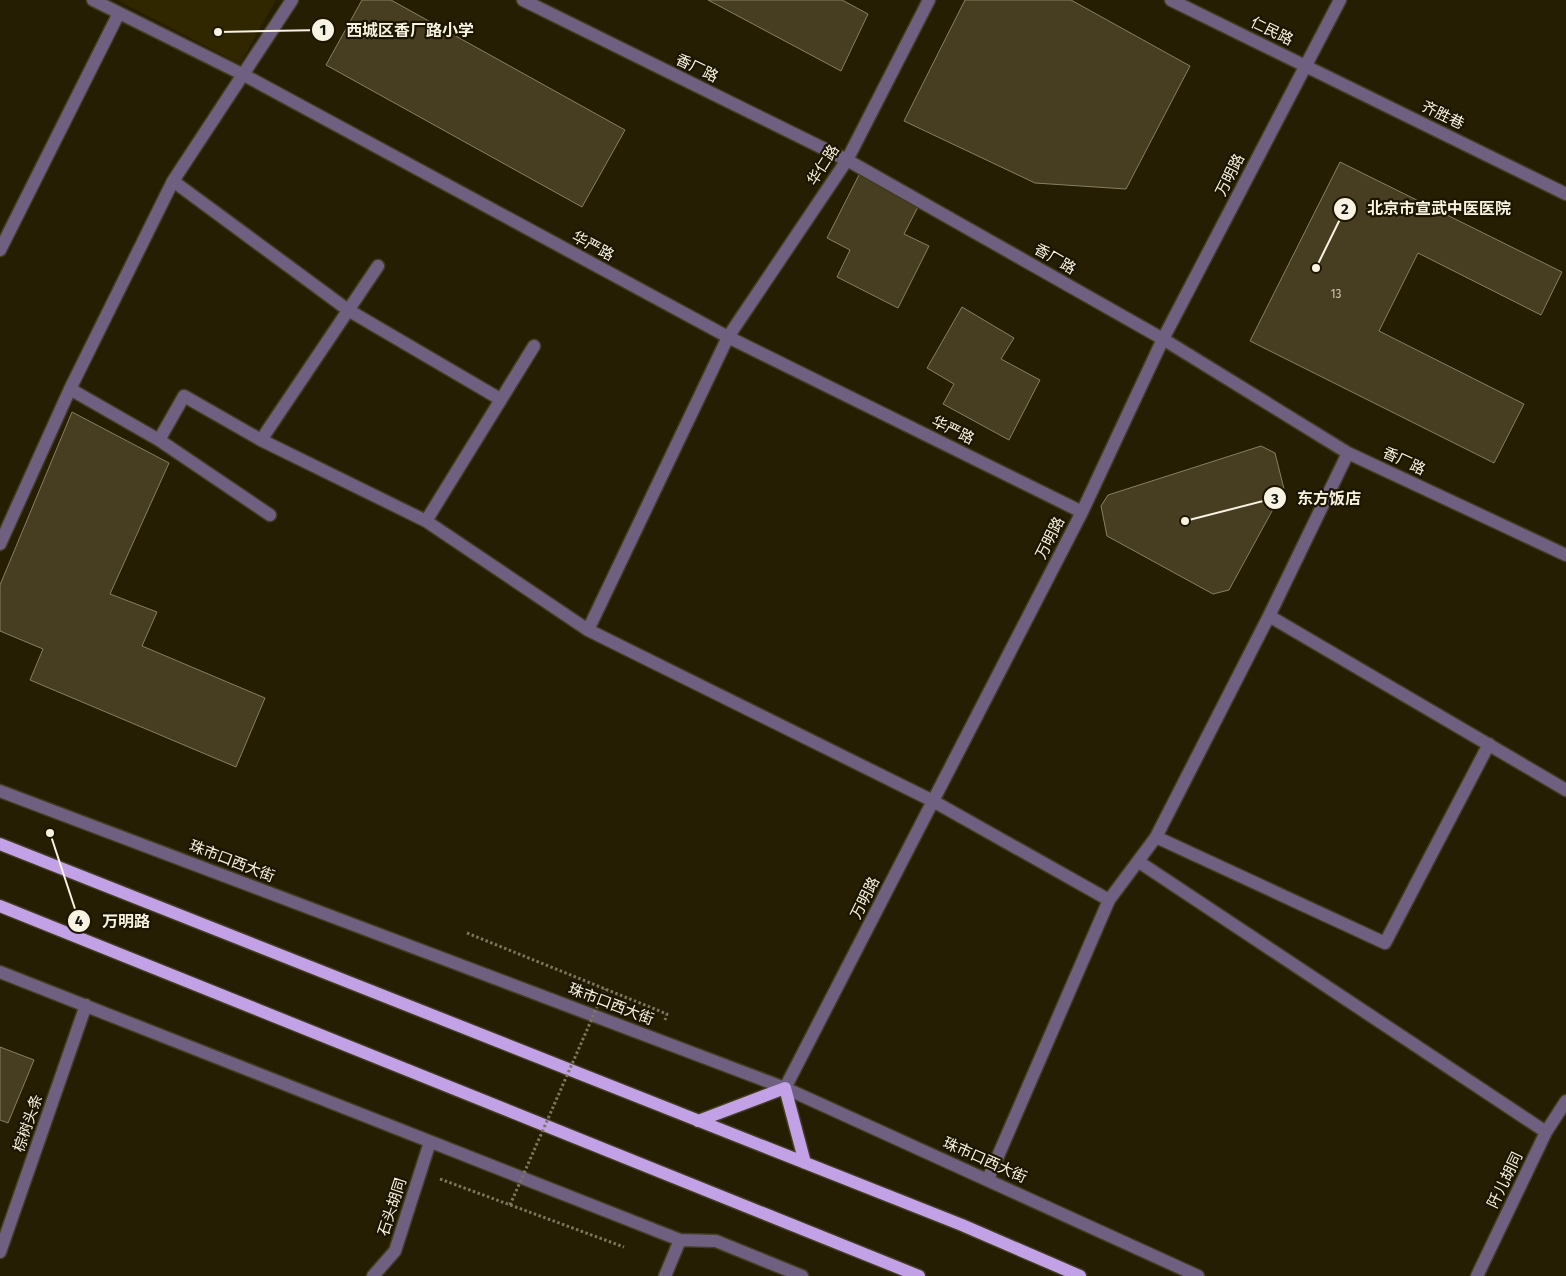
<svg xmlns="http://www.w3.org/2000/svg" width="1566" height="1276" font-family="'Fira Sans','Noto Sans SC',sans-serif">
<style>
.built{fill:#302600}
.building{fill:#473e21;stroke:#887f60}
.lines{fill:none;stroke-linecap:round;stroke-linejoin:round}
.minor-casing{stroke:#433c21;stroke-width:15}
.major-casing{stroke:#433c21;stroke-width:15}
.path{stroke:#7d765f;stroke-width:3;stroke-dasharray:2.5 2.5;stroke-linecap:butt}
.minor{stroke:#6f6081;stroke-width:12}
.major{stroke:#c2a1e7;stroke-width:12}
.path-bridge{stroke:#7d765f;stroke-width:3;stroke-dasharray:2.5 2.5;stroke-linecap:butt}
.labels{text-anchor:middle;stroke-width:4.5;stroke-linejoin:round;paint-order:stroke}
.number-label{font-size:12px;fill:#cbc5b1}
.street-label{font-size:15px;fill:#f7f2e1;stroke:#1c1500}
.leader{fill:none;stroke:#f7f2e1;stroke-width:2}
.callout-dot{fill:#f7f2e1;stroke:#1c1500;stroke-width:2}
.mark-label{font-size:15px;text-anchor:middle;font-weight:bold;fill:#111}
.callout-label{font-size:16px;text-anchor:middle;font-weight:bold;fill:#f7f2e1;stroke:#1c1500;stroke-width:4.5;stroke-linejoin:round;paint-order:stroke}
</style>
<rect width="100%" height="100%" fill="#261e02"/>
<path class="built" d="M117 0H276L240 64Z"/>
<path class="building" d="M362 0H391L625 130 582 207 326 65Z
M708 0H842L868 14 841 71Z
M965 0H1071L1190 66 1126 189 1035 183 904 121Z
M1340 162 1562 272 1541 315 1418 253 1379 331 1524 404 1494 463 1250 341Z
M860 173 920 203 904 234 929 246 898 308 837 277 850 250 827 238Z
M962 307 1014 338 1001 359 1040 380 1009 440 943 404 954 384 927 368Z
M72 412 169 463 110 594 157 612 142 646 265 698 236 767 30 680 43 649 0 631V585Z
M1261 446 1275 453 1284 489 1229 590 1213 594 1107 536 1101 506 1108 495Z
M0 1047 34 1060 8 1123 0 1120Z"/>
<g class="lines">
<defs>
<path id="minor" d="M93 0 244 75 728 337 1082 512
M523 0 847 160 1163 339 1348 453 1566 555
M1171 0 1566 194
M173 181 348 310 500 399
M0 250 119 13
M70 389 159 440 270 515
M159 440 184 396 261 440 426 521 588 630 728 337 847 160 929 0
M261 440 378 266
M426 521 534 346
M0 544 70 389 173 181 292 0
M1269 616 1566 790
M588 630 933 801 1109 900 1156 837 1269 616 1348 453
M0 791 785 1088 1198 1276
M1156 837 1385 943 1489 744
M1139 862 1546 1132
M0 972 680 1240 716 1241 802 1276
M785 1088 1082 512 1163 339 1340 0
M988 1179 1109 900
M0 1252 86 1005
M373 1276 395 1251 430 1142
M665 1276 680 1240
M1477 1276 1546 1132 1566 1101"/>
<path id="major" d="M0 844 962 1225 1080 1276
M0 906 919 1276
M698 1121 785 1088 805 1163"/>
</defs>
<use href="#minor" class="minor-casing"/>
<use href="#major" class="major-casing"/>
<path class="path" d="M467 933 667 1014 665 1020
M440 1179 624 1247"/>
<use href="#minor" class="minor"/>
<use href="#major" class="major"/>
<path class="path-bridge" d="M510 1205 605 989"/>
</g>
<g class="labels">
<g class="number-label">
<text x="1336" y="298">13</text>
</g>
<g class="street-label">
<text transform="translate(1272 31) rotate(26)" y="5">仁民路</text>
<text transform="translate(697 68) rotate(26)" y="5">香厂路</text>
<text transform="translate(1443 115) rotate(26)" y="5">齐胜巷</text>
<text transform="translate(823 165) rotate(-57)" y="5">华仁路</text>
<text transform="translate(1230 175) rotate(-63)" y="5">万明路</text>
<text transform="translate(593 246) rotate(28)" y="5">华严路</text>
<text transform="translate(1055 259) rotate(30)" y="5">香厂路</text>
<text transform="translate(953 430) rotate(26)" y="5">华严路</text>
<text transform="translate(1404 461) rotate(25)" y="5">香厂路</text>
<text transform="translate(1050 538) rotate(-63)" y="5">万明路</text>
<text transform="translate(232 861) rotate(21)" y="5">珠市口西大街</text>
<text transform="translate(865 898) rotate(-63)" y="5">万明路</text>
<text transform="translate(611 1004) rotate(21)" y="5">珠市口西大街</text>
<text transform="translate(28 1123) rotate(-71)" y="5">棕树头条</text>
<text transform="translate(985 1160) rotate(24)" y="5">珠市口西大街</text>
<text transform="translate(1505 1180) rotate(-64)" y="5">阡儿胡同</text>
<text transform="translate(392 1207) rotate(-72)" y="5">石头胡同</text>
</g>
</g>
<path class="leader" d="M218 32L323 30M1316 268L1345 209M1185 521L1275 498M50 833L79 921"/>
<g class="callout-dot">
<circle cx="218" cy="32" r="5"/>
<circle cx="1316" cy="268" r="5"/>
<circle cx="1185" cy="521" r="5"/>
<circle cx="50" cy="833" r="5"/>
<circle cx="323" cy="30" r="12"/>
<circle cx="1345" cy="209" r="12"/>
<circle cx="1275" cy="498" r="12"/>
<circle cx="79" cy="921" r="12"/>
</g>
<g class="mark-label">
<text x="323" y="35">1</text>
<text x="1345" y="214">2</text>
<text x="1275" y="504">3</text>
<text x="79" y="926">4</text>
</g>
<g class="callout-label">
<text x="410" y="36">西城区香厂路小学</text>
<text x="1439" y="214">北京市宣武中医医院</text>
<text x="1329" y="504">东方饭店</text>
<text x="126" y="927">万明路</text>
</g>
</svg>
